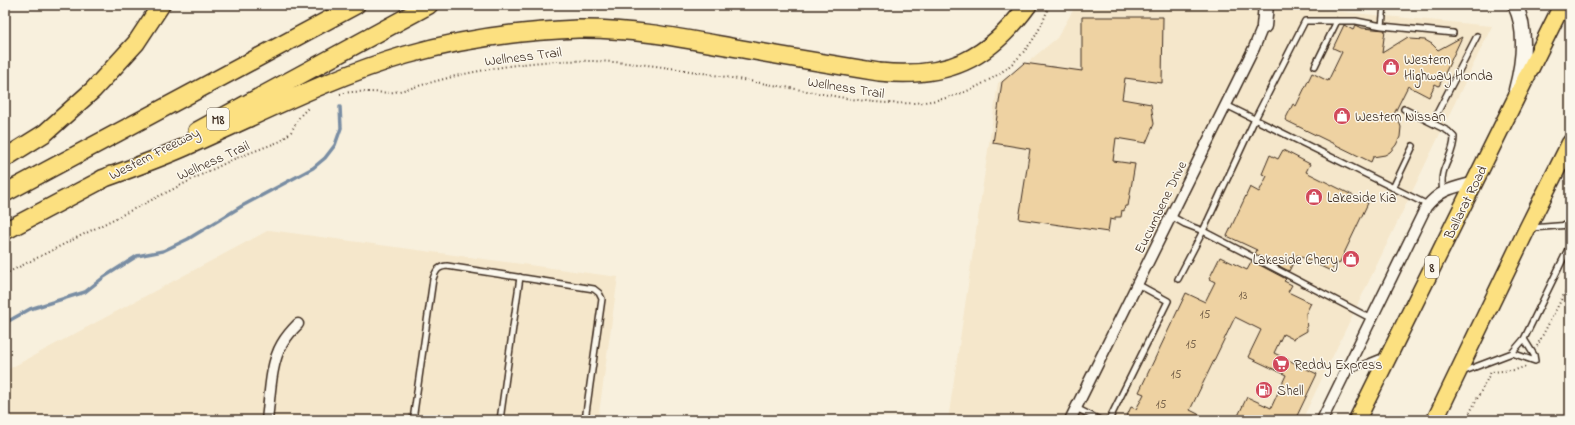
<svg xmlns="http://www.w3.org/2000/svg" width="1575" height="425" font-family="'Indie Flower',sans-serif">
<style>
.built{fill:#f5e7cb}
.lines{fill:none;stroke-linecap:round;stroke-linejoin:round}
.stream{stroke:#798da3;stroke-width:3.5}
.building{fill:#eed2a2;stroke:#3b2a1e}
.service-casing{stroke:#3b2a1e;stroke-width:8}
.minor-casing{stroke:#3b2a1e;stroke-width:13}
.secondary-casing{stroke:#3b2a1e;stroke-width:17}
.trunk-casing{stroke:#3b2a1e;stroke-width:19}
.motorway-casing{stroke:#3b2a1e;stroke-width:20}
.path{stroke:#3b2a1e;stroke-width:2;stroke-dasharray:1 3;stroke-linecap:butt}
.service{stroke:#fbf7ec;stroke-width:5}
.minor{stroke:#fbf7ec;stroke-width:10}
.secondary{stroke:#fbf7ec;stroke-width:14}
.trunk{stroke:#fce080;stroke-width:16}
.motorway{stroke:#fce080;stroke-width:17}
.labels{text-anchor:middle;stroke-width:3;stroke-linejoin:round;paint-order:stroke}
.number-label{font-size:12px;fill:#68543f}
.shield{fill:#fbf7ec;stroke:#75685c;stroke-width:1}
.shield-label{font-size:13px;font-weight:bold;fill:#3b2a1e}
.street-label{font-size:14px;fill:#3b2a1e;stroke:#fbf7ec}
.poi-label{font-size:14px;fill:#3b2a1e;stroke:#fbf7ec;text-anchor:start}
</style>
<rect width="100%" height="100%" fill="#f8f0dd"/>
<filter id="ink" filterUnits="userSpaceOnUse"><feTurbulence type="fractalNoise" baseFrequency=".025" numOctaves="2"/><feDisplacementMap in="SourceGraphic" scale="8" xChannelSelector="R" yChannelSelector="G"/><feConvolveMatrix kernelMatrix="1 2 1 2 8 2 1 2 1" color-interpolation-filters="sRGB"/></filter>
<g filter="url(#ink)">
<path class="built" d="M1076 5H1269L1492 26 1302 420H948L998 83 1018 70 1057 38Z
M269 230 618 277 598 420H5V371Z"/>
<g class="lines">
<path class="stream" d="M5 323 30 309 85 292 104 277 137 256 163 251 188 239 242 206 313 168 325 158 335 145 341 128 340 107"/>
</g>
<path class="building" d="M1082 17H1163L1162 83 1125 78 1122 99 1151 104 1154 124 1146 143 1116 138 1113 161 1135 164 1128 206H1125L1124 211 1122 210 1121 217H1115V220L1110 219 1108 232 1019 219 1030 149 993 143 1002 82 1024 63 1082 71Z
M1344 25 1353 30 1356 25 1362 28 1385 30 1382 53 1408 37 1410 39 1425 40 1432 44 1438 50 1462 37 1439 86 1435 84 1429 97 1408 86 1394 114 1398 119 1401 127 1400 137 1396 145 1390 152 1385 155 1373 157 1371 162 1285 120 1293 104 1296 106 1312 73 1328 81 1342 52 1333 48Z
M1283 150 1310 164 1306 172 1368 203 1339 264 1336 262 1331 271 1297 255 1289 271 1255 254 1257 250 1227 236 1250 187 1259 192 1267 176 1262 174 1270 155 1278 159Z
M1220 257 1247 270 1252 261 1286 279 1284 281 1292 285 1288 292 1311 303 1306 313 1307 331 1293 339 1283 334 1274 353 1317 374 1295 420H1236L1247 397 1271 408 1286 375 1248 357 1261 330 1235 317 1190 410 1210 420H1125L1131 407 1136 409 1140 402 1144 394 1139 392 1186 293 1205 302 1215 282 1209 279Z"/>
<g class="lines">
<defs>
<path id="service" d="M1382 26 1384 5
M1315 66 1337 21
M1226 105 1428 205
M1404 109 1448 131 1454 137C1454 159 1438 166 1443 191
M1432 123 1477 36
M1393 188 1413 146
M1171 216 1185 224 1203 231 1372 319
M1531 228 1570 225
M1178 279 1203 231 1255 119 1305 21H1356L1382 26 1453 33
M1512 353 1535 361 1534 355 1524 339
M1347 371 1384 356
M1462 372 1512 353 1524 339 1570 245
M1076 408 1100 420
M413 420 433 279C436 270 438 267 447 266L594 289 599 293 602 299 585 420
M500 420 520 277
M1109 420 1168 301 1137 284"/>
<path id="minor" d="M267 420C270 397 270 364 282 344 286 337 292 330 298 324
M1070 420 1254 48 1266 19
M1322 420 1426 207C1441 189 1453 188 1475 182"/>
<path id="secondary" d="M1515 5C1528 31 1523 64 1516 90
M1264 26 1266 5"/>
<path id="trunk" d="M1357 420 1562 5
M1435 420 1527 229 1570 143"/>
<path id="motorway" d="M197 131 429 5
M5 158 45 133 93 90 136 43 161 5
M102 179C130 169 158 159 185 147 258 115 330 77 406 55 462 39 521 31 578 29 630 28 681 38 731 47 781 56 830 64 879 72 947 79 988 60 1028 5
M5 193 356 5
M5 231 111 175"/>
</defs>
<use href="#service" class="service-casing"/>
<use href="#minor" class="minor-casing"/>
<use href="#secondary" class="secondary-casing"/>
<use href="#trunk" class="trunk-casing"/>
<use href="#motorway" class="motorway-casing"/>
<path class="path" d="M1528 6 1534 5
M340 94C358 89 376 94 395 92 417 87 438 80 460 75 502 66 546 59 590 61 653 62 716 76 779 86 852 98 920 121 989 80 1019 63 1039 38 1049 5
M5 274 201 175 234 159 281 141 291 132 300 116 309 107
M1537 346 1570 283
M1466 420 1491 372 1515 370 1527 366"/>
<use href="#service" class="service"/>
<use href="#minor" class="minor"/>
<use href="#secondary" class="secondary"/>
<use href="#trunk" class="trunk"/>
<use href="#motorway" class="motorway"/>
</g>
</g>
<defs>
<symbol id="shop-disc" viewBox="-11 -11 22 22"><circle r="9.5" fill="#d1495b" stroke="#fbf7ec"/><path d="M-5-2.5h2.3a2.7 3.5 0 0 1 5.4 0H5L5.5 6h-11ZM-1.5-2.5h3a1.5 2.3 0 0 0-3 0Z" fill="#fff"/></symbol>
<symbol id="supermarket-disc" viewBox="-11 -11 22 22"><circle r="9.5" fill="#d1495b" stroke="#fbf7ec"/><path d="M-6-5.5h2.5l.6 2H6L4.5 2H-2.5L-4.4-4H-6ZM-1.5 3.2a1.3 1.3 0 1 0 .1 0ZM3 3.2a1.3 1.3 0 1 0 .1 0Z" fill="#fff"/></symbol>
<symbol id="fuel-disc" viewBox="-11 -11 22 22"><circle r="9.5" fill="#d1495b" stroke="#fbf7ec"/><path d="M-5.5-6h7V0h2V4h1.3V-2.5L3-4.5l.8-.8L6-3V5H2.5V1h-1V6h-7ZM-4.2-4.7v3.2H.2V-4.7Z" fill="#fff"/></symbol>
</defs>
<g fill-rule="evenodd">
<use href="#shop-disc" x="1381" y="57" width="20" height="20"/>
<use href="#shop-disc" x="1332" y="106" width="20" height="20"/>
<use href="#shop-disc" x="1304" y="187" width="20" height="20"/>
<use href="#shop-disc" x="1341" y="249" width="20" height="20"/>
<use href="#supermarket-disc" x="1271" y="354" width="20" height="20"/>
<use href="#fuel-disc" x="1254" y="380" width="20" height="20"/>
</g>
<g class="labels">
<g class="number-label">
<text x="1243" y="299">13</text>
<text x="1205" y="318">15</text>
<text x="1191" y="348">15</text>
<text x="1176" y="378">15</text>
<text x="1161" y="408">15</text>
</g>
<g class="shield">
<rect x="207" y="108" width="22" height="22" rx="3"/>
<rect x="1425" y="256" width="14" height="22" rx="3"/>
</g>
<g class="shield-label">
<text x="218" y="124">M8</text>
<text x="1432" y="272">8</text>
</g>
<g class="street-label">
<text transform="translate(523 56) rotate(-7)" y="5">Wellness Trail</text>
<text transform="translate(846 87) rotate(9)" y="5">Wellness Trail</text>
<text transform="translate(154 153) rotate(-27)" y="5">Western Freeway</text>
<text transform="translate(213 160) rotate(-24)" y="5">Wellness Trail</text>
<text transform="translate(1465 202) rotate(-64)" y="5">Ballarat Road</text>
<text transform="translate(1160 207) rotate(-64)" y="5">Eucumbene Drive</text>
</g>
<g class="poi-label">
<text x="1404" y="64">Western<tspan x="1404" dy="16">Highway Honda</tspan></text>
<text x="1355" y="121">Western Nissan</text>
<text x="1327" y="202">Lakeside Kia</text>
<text x="1338" y="264" text-anchor="end">Lakeside Chery</text>
<text x="1294" y="369">Reddy Express</text>
<text x="1277" y="395">Shell</text>
</g>
</g>
<rect width="1575" height="425" fill="none" stroke="#fbf7ec" stroke-width="20"/>
<rect x="10" y="10" width="1555" height="405" fill="none" stroke="#3b2a1e" stroke-width="1.5" filter="url(#ink)"/>
</svg>
